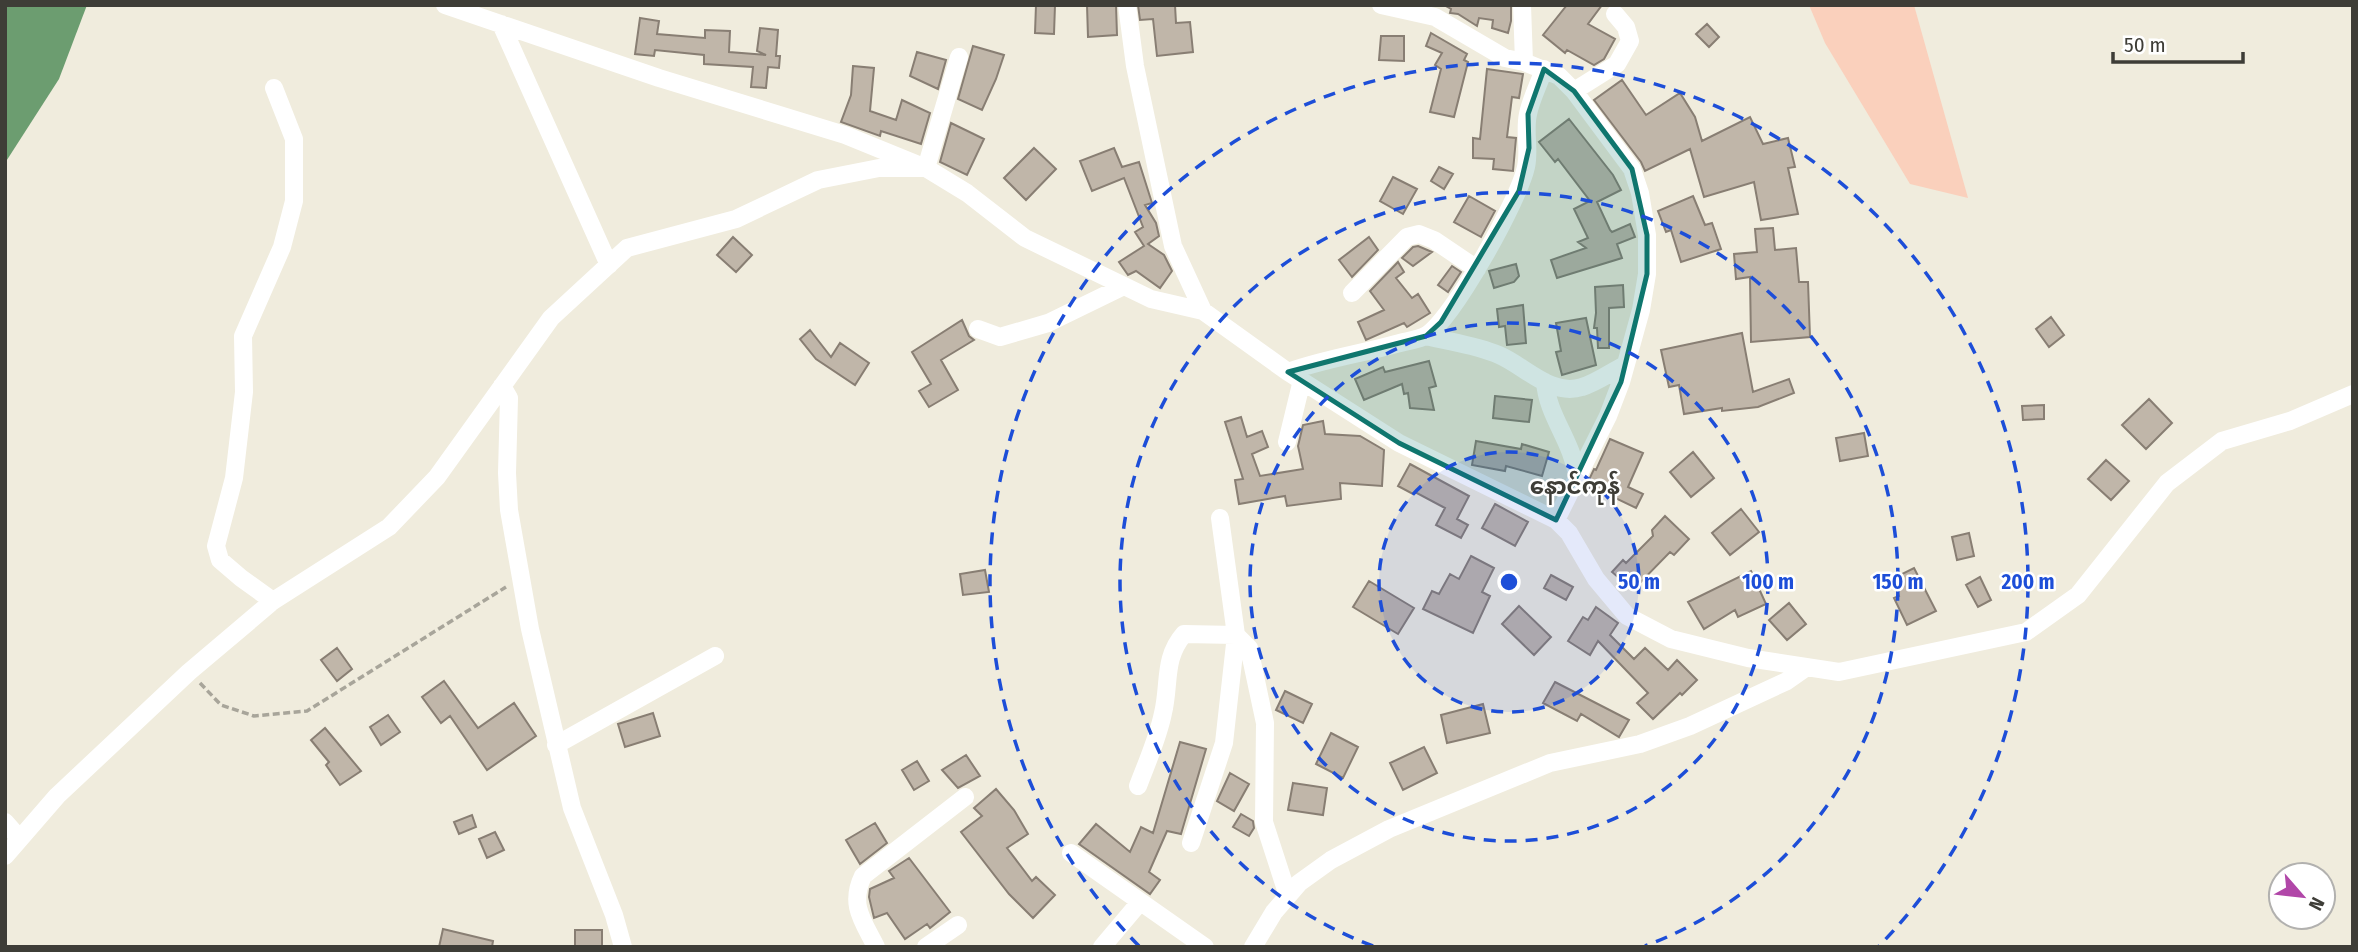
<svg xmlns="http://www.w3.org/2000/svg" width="2358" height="952" font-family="'Fira Sans Condensed','Noto Sans Myanmar',sans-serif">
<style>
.green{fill:#fad0bc}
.water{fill:#6c9d70}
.building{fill:#c0b6a9;stroke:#887e73;stroke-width:2}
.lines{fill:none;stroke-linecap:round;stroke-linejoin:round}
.path{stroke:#a8a59a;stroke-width:3.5;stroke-dasharray:7 3.5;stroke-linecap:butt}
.minor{stroke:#fff;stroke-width:18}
.marked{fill:#0f766e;fill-opacity:0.2;stroke:#0f766e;stroke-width:5;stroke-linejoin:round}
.ring{fill:none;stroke:#1d4ed8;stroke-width:3.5;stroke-dasharray:12 9}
.labels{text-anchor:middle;stroke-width:5;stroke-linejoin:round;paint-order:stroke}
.quarter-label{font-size:23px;font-weight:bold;fill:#3e3d37;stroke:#fff}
.centre{fill:#1d4ed8;stroke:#fff;stroke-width:3.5}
.ring-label{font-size:21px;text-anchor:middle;font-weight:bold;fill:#1d4ed8;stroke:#fff;stroke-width:5;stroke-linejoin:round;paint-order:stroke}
</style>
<rect width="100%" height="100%" fill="#f0ecdd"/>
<path class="green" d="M1809 5H1914L1968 198 1910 184 1825 43Z"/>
<path class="water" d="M5 5H87L59 79 5 163Z"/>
<path class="building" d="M1036 5H1055L1054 34 1035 33Z
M1087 5H1116L1117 35 1088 37Z
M1138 5H1175L1176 23 1190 22 1193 52 1157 56 1153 19 1140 20Z
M1444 5H1511V21L1508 33 1492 28 1493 20 1479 18 1477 26 1458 14 1450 13 1451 9Z
M1567 5H1602L1588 24 1615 39 1604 59 1594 65 1567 50 1565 53 1543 35Z
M640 18 659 21 657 34 705 38V30L730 31 729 52 766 55 757 51 760 28 778 30 776 56H780L779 68 768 67 766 88 751 87 753 67 704 64V55L655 50 654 56 635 54Z
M1707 24 1719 37 1709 47 1696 34Z
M1431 33 1467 54 1464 60 1468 62 1454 117 1430 112 1441 69 1435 65 1442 53 1426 46Z
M1381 36H1404V61L1379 60Z
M973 46 1004 55 996 79 982 110 958 99Z
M917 52 946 60 938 89 910 76Z
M853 66 874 68 870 111 896 120 902 100 930 113 921 144 881 131 880 136 841 122 851 95Z
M1487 69 1523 74 1519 98 1512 97 1507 137 1516 138 1513 171 1493 169 1494 159 1473 158V138L1480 139Z
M1622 80 1646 115 1680 93 1695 117 1702 141 1750 117 1763 144 1788 138 1795 167 1788 168 1798 214 1761 220 1754 182 1704 197 1690 149 1645 171 1641 162 1594 100Z
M1569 119 1613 175 1621 190 1597 202 1610 230 1612 232 1630 224 1635 237 1617 244 1622 258 1557 278 1551 260 1586 248 1578 242 1588 238 1574 209 1590 201 1558 159 1555 162 1539 142Z
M951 123 984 139 967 175 940 162Z
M1034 148 1056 169 1026 200 1004 178Z
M1114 148 1122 167 1139 162 1152 203 1145 205 1156 223 1159 236 1148 244 1164 255 1172 271 1160 288 1136 271 1128 275 1119 262 1144 246 1135 232 1143 227 1124 178 1092 191 1080 161Z
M1439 167 1453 174 1444 189 1431 181Z
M1393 177 1417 189 1403 214 1380 201Z
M1469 196 1495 211 1481 237 1454 222Z
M1693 196 1705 225 1712 223 1721 249 1681 262 1671 230 1666 232 1658 211Z
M1773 228 1775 250 1796 248 1799 282H1808L1810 337 1751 342 1750 277 1736 279 1734 254 1757 252 1755 229Z
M733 237 752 255 736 272 717 255Z
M1369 237 1378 250 1352 277 1339 260Z
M1418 246 1432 252 1413 266 1402 258 1413 247Z
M1398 262 1404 272 1396 278 1412 298 1418 294 1430 313 1407 327 1404 323 1366 340 1358 322 1384 310 1370 291Z
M1516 264 1519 276 1514 282 1494 288 1489 271Z
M1452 266 1461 272 1448 292 1438 285Z
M1623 285 1624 307 1609 308V348H1598L1597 328H1594L1596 313 1595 287Z
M1523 305 1526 343 1507 345 1505 326 1499 327 1497 309Z
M2051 317 2064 335 2049 347 2036 329Z
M1586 318 1596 365 1562 375 1556 352 1561 351 1556 323Z
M962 320 969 336 974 340 941 360 958 390 929 407 919 391 931 384 912 352Z
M810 330 831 357 840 343 869 363 855 385 816 359 800 339Z
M1742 333 1753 392 1789 379 1794 393 1758 407 1722 411V408L1684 414 1679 385 1669 387 1661 350Z
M1429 361 1436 386 1429 388 1434 410 1410 408 1408 393 1404 394 1402 384 1364 400 1355 379 1383 367 1385 372Z
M1495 396 1532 400 1529 422 1493 418Z
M2149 399 2172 423 2146 449 2122 425Z
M2044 405V419L2023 420 2022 406Z
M1241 417 1247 437 1262 431 1268 447 1252 454 1260 476 1303 469 1298 446 1303 425 1323 421 1325 434 1360 436 1384 450 1382 486 1340 483 1341 499 1287 506 1285 496 1239 504 1235 480 1243 479 1225 422Z
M1864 433 1868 456 1840 461 1836 438Z
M1610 439 1643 453 1628 487 1643 494 1636 508 1603 492 1601 495 1586 486 1594 469 1596 470Z
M1476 441 1521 449 1522 444 1549 452 1542 476 1506 466 1505 471 1472 465Z
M1693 452 1714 478 1691 497 1670 472Z
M2106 460 2129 481 2111 500 2088 479Z
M1410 464 1469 496 1457 519 1468 525 1461 538 1436 525 1445 508 1415 492 1413 494 1398 486Z
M1495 504 1528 522 1515 546 1482 528Z
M1741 509 1759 532 1730 555 1712 533Z
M1665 516 1689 539 1674 555 1670 552 1633 590 1612 572 1623 560 1626 563 1653 536 1652 530Z
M1969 533 1974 556 1957 560 1952 537Z
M1471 556 1494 568 1482 592 1490 596 1473 633 1423 609 1432 591 1439 594 1450 574 1459 579Z
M1914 568 1936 611 1907 625 1894 598 1899 596 1892 579Z
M985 570 989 592 963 595 960 574Z
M1751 571 1766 604 1738 617 1735 610 1704 629 1688 602Z
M1551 575 1573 587 1566 600 1544 588Z
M1980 577 1991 600 1978 607 1966 585Z
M1369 581 1414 608 1398 634 1353 607Z
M1789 603 1806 624 1787 640 1769 620Z
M1519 606 1551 637 1534 655 1502 624Z
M1596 607 1618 623 1610 635 1634 659 1645 648 1668 670 1677 660 1697 680 1682 695 1680 693 1653 719 1637 703 1648 693 1598 641 1590 655 1568 641 1583 617 1588 620Z
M337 648 352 669 337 681 321 660Z
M444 681 478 728 514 703 536 736 487 770 450 716 441 723 422 697Z
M1555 682 1629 720 1619 737 1581 714 1577 721 1543 703Z
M1285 691 1312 704 1303 723 1276 710Z
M1483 704 1490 733 1447 743 1441 715Z
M653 713 660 736 625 747 618 724Z
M388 715 400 732 381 745 370 727Z
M325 728 361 771 340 785 326 765 329 762 311 740Z
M1331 733 1358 747 1343 778 1316 764Z
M1180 742 1206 749 1181 834 1167 831 1149 872 1160 880 1150 894 1079 844 1096 824 1130 852 1141 827 1153 833Z
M1424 747 1437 773 1403 790 1390 763Z
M966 755 980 776 958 788 942 770Z
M917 761 929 781 914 790 902 770Z
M1230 773 1249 784 1234 811 1217 801Z
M1293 783 1327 788 1323 815 1288 810Z
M996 789 1014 810 1028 834 1007 848 1032 881 1036 877 1055 895 1033 918 1009 894 961 832 982 816 974 808Z
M1241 814 1253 821 1254 828 1249 836 1233 827Z
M472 815 476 827 459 834 454 822Z
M875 823 887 843 860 864 846 840Z
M495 832 504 850 487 858 479 839Z
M909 858 950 912 930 928 927 924 905 939 887 913 874 918 869 897 870 889 894 878 889 871Z
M443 929 493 941 492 947H439Z
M575 930H602V947H575Z"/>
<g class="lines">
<path class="path" d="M200 683 221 705 254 716 307 711 506 587"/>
<path class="minor" d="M445 5 659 78 845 135 926 168 959 57
M1127 5 1135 66 1173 246 1203 311
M1381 5 1435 17 1505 58 1524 62 1559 76 1574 91 1632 169 1640 193 1647 235V274L1641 310 1621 382 1608 416 1556 520
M1522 5 1524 62
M501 24 609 265
M1574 91 1617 64 1630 41 1626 27 1615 14
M1352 293 1407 237 1419 234 1434 240 1477 269
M978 329 1000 337 1048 323 1124 286
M1426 336C1450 342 1476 345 1499 355 1525 366 1551 397 1582 387 1596 383 1611 372 1625 365
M1288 372C1324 359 1360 354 1396 344 1406 341 1419 340 1427 335 1454 317 1519 200 1526 167 1530 149 1524 132 1528 114 1531 99 1539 84 1544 69
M1545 382C1547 407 1560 426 1569 448 1573 457 1575 467 1578 476
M502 386 509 398 507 473 509 510 530 629 572 808 614 915 623 947
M1287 442 1302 380
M1220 518 1236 635 1249 648 1265 723 1264 822 1288 896
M273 601 241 578 220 560 216 546 234 478 244 392 243 336 282 247 294 201V139L274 88
M556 745 715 656
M1138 786C1147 762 1158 738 1163 713 1170 684 1163 658 1184 634L1236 635 1224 743 1191 843
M5 822 20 839
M1071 853 1205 947
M5 856 57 796 189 672 273 601 389 527 437 477 551 318 627 248 736 219 818 180 879 168H926L967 193 1025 238 1151 299 1203 311 1288 372 1399 443 1556 520 1569 533 1596 579 1627 616 1671 639 1748 658 1839 672 2026 632 2078 595 2167 483 2222 441 2290 421 2353 394
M876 947C863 921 849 905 863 876L965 797
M926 947 958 925
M1102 947 1140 902
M1253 947 1274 912 1299 883 1331 860 1389 829 1550 763 1640 744 1690 726 1787 681 1807 667"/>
</g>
<path class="marked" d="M1544 69 1574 91 1632 169 1647 235V274L1621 382 1556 520 1399 443 1288 372 1426 336 1441 322 1519 191 1529 148 1528 114Z"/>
<circle cx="1509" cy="582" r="130" fill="#1d4ed8" fill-opacity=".12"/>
<g class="ring">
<circle cx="1509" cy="582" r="130"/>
<circle cx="1509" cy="582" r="259"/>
<path d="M1373 946A389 389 0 1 1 1645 946"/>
<path d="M1139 946A519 519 0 1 1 1879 946"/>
</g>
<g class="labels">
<g class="quarter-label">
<text x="1575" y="494">နောင်ကုန်</text>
</g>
</g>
<circle cx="1509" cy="582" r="10" class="centre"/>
<g class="ring-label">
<text x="1639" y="589">50 m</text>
<text x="1768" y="589">100 m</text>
<text x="1898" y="589">150 m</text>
<text x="2028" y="589">200 m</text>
</g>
<rect width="2358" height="952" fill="none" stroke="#3e3d37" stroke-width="14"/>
<g transform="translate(2302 896) rotate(118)"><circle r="33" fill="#ffffff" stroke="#b2b1af" stroke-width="2"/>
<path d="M0-5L12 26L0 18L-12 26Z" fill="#b147a8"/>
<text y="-10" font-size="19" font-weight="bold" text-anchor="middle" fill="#3e3d37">N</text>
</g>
<path d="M2113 52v10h130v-10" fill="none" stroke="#3e3d37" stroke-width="3.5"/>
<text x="2124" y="52" font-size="21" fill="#3e3d37" stroke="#ffffff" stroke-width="5" paint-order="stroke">50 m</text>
</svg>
